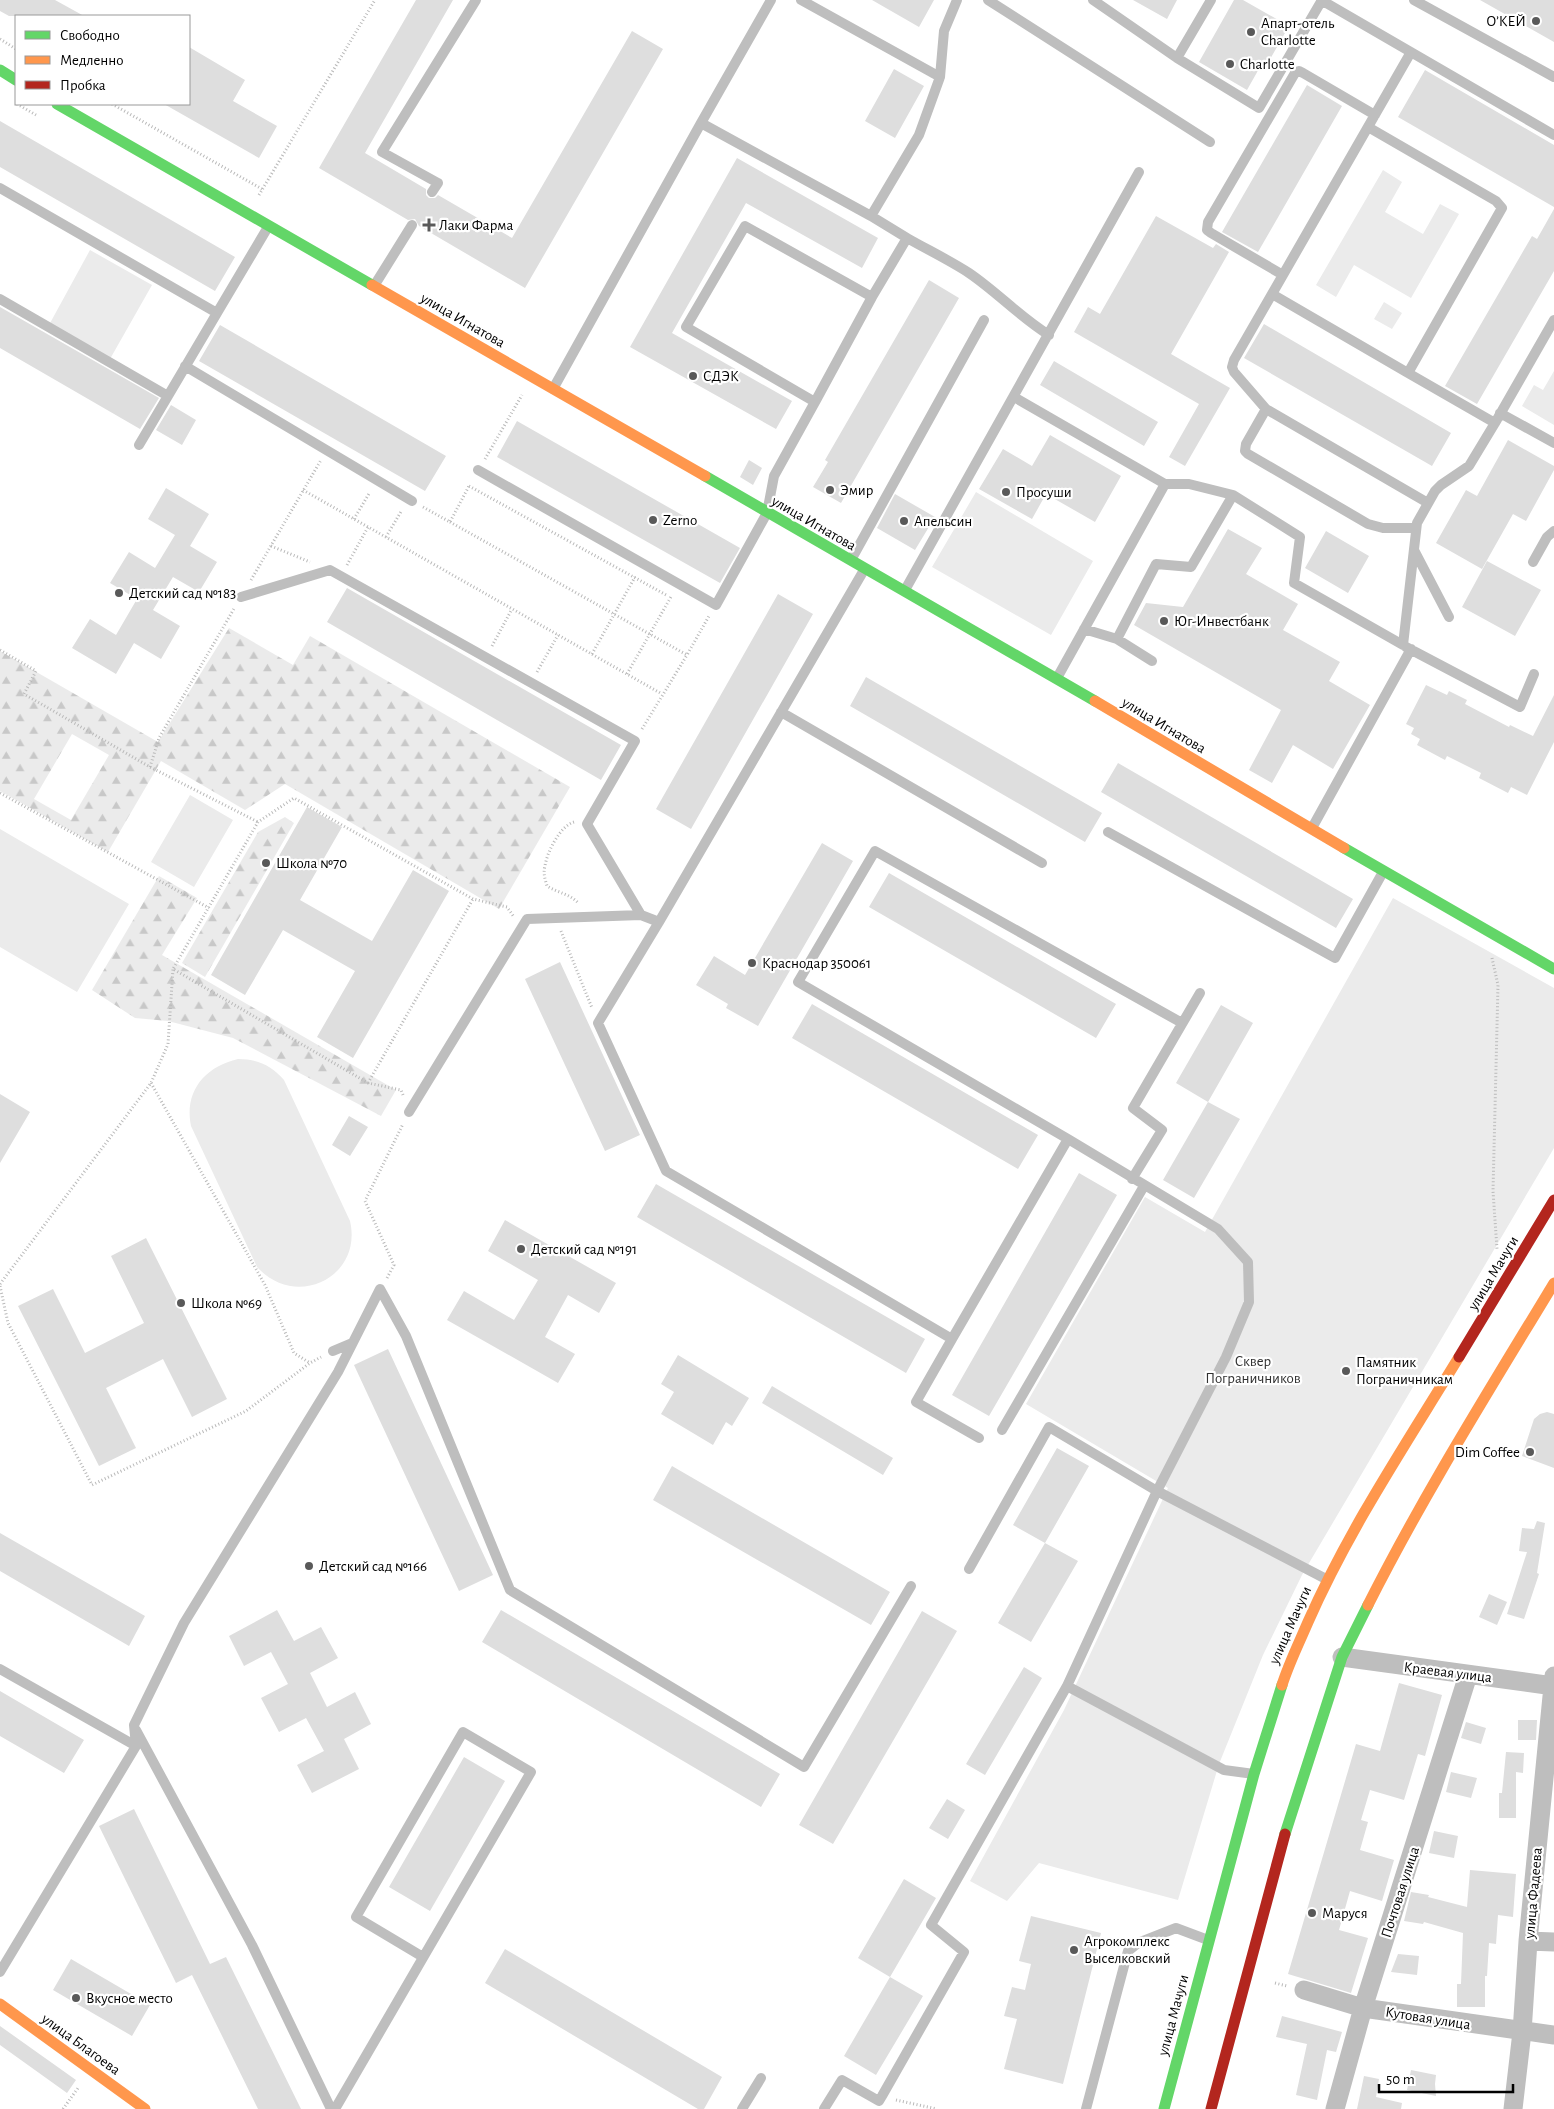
<svg xmlns="http://www.w3.org/2000/svg" width="1554" height="2109" font-family="'Alegreya Sans',sans-serif">
<style>
.forest{fill:url(#forest-firs);fill-rule:evenodd}
.park{fill:#ebebeb}
.building{fill:#dedede}
.lines{fill:none;stroke-linecap:round;stroke-linejoin:round}
.path{stroke:#b9b9b9;stroke-width:3;stroke-dasharray:1 2.5;stroke-linecap:butt}
.lane{stroke:#bebebe;stroke-width:10}
.street{stroke:#bebebe;stroke-width:19}
.fast{stroke:#63d668;stroke-width:11}
.slow{stroke:#ff974d;stroke-width:11}
.jam{stroke:#b3261e;stroke-width:11}
.poi-dot{fill:#595959;stroke:#fff;stroke-width:2}
.labels{text-anchor:middle;stroke-width:4.5;stroke-linejoin:round;paint-order:stroke}
.poi-label{font-size:15px;fill:#000;stroke:#fff;text-anchor:start}
.street-label{font-size:15px;fill:#000;stroke:#fff}
.park-label{font-size:15px;fill:#313131;stroke:#fff}
</style>
<defs>
<pattern id="forest-firs" width="22" height="20" patternUnits="userSpaceOnUse" patternTransform="scale(1.25)"><rect width="22" height="20" fill="#ebebeb"/><path d="M5 1l3.5 6h-7zM16 11l3.5 6h-7z" fill="#c8c8c8"/></pattern>
</defs>
<rect width="100%" height="100%" fill="#fff"/>
<path class="forest" d="M229 628 293 665 310 636 570 787 499 909 285 784 245 810 161 761 108 852 0 791V651L158 742ZM72 734 109 755 71 820 34 799Z
M285 817 294 823 205 977 182 963 258 832Z
M159 876 197 898 162 955 396 1090 381 1116 233 1038 168 1021 135 1018 92 990Z"/>
<path class="park" d="M1383 170 1402 182 1385 212 1423 234 1440 204 1459 214 1411 298 1354 265 1336 297 1316 285Z
M90 250 152 285 110 359 49 325Z
M1384 302 1402 313 1392 329 1374 319Z
M1554 371V425L1522 406 1534 385 1543 390Z
M976 492 1093 561 1051 635 932 567Z
M190 795 233 820 194 887 151 862Z
M0 829 129 904 77 992 0 947Z
M1393 898 1554 988V1148L1302 1575 1263 1655 1219 1764 1178 1900 1039 1863 1007 1901 970 1881 1064 1710 1168 1488 1026 1404 1145 1197 1205 1232Z
M238 1059C257 1059 271 1065 284 1080L350 1221C363 1277 296 1310 257 1267L191 1126C184 1092 204 1067 238 1059Z"/>
<path class="building" d="M0 0H55L84 16H9L0 11Z
M416 0H453L365 153 426 189V195L429 198H435L438 195 512 238 632 31 663 49 525 288 419 226 415 219 408 220 319 168Z
M872 0H934L919 27Z
M1133 0H1177L1167 19Z
M1234 0H1243L1289 26 1265 68 1260 67 1247 90 1199 62Z
M1480 0H1554V42Z
M189 47 245 80 233 101 277 126 259 158 164 104H189Z
M894 69 924 86 895 138 865 121Z
M1425 70 1554 145V207L1398 117Z
M1307 85 1342 106 1258 252 1222 232Z
M0 121 235 257 215 291 0 167Z
M737 158 878 238 862 268 746 203 672 333 792 401 776 429 630 347Z
M1554 209V271L1477 404 1445 386 1532 236 1537 239Z
M1156 216 1213 248 1216 244 1229 252 1171 354 1230 388 1185 466 1169 457 1199 404 1074 332 1088 307 1100 314Z
M929 280 959 298 841 503 813 487 828 462 825 460Z
M0 307 159 398 140 429 0 348Z
M1264 324 1451 433 1432 466 1244 358Z
M220 325 446 456 425 491 199 361Z
M1054 361 1158 422 1144 446 1040 385Z
M171 405 196 420 182 445 156 430Z
M517 421 740 548 720 583 497 457Z
M1050 435 1121 476 1095 522 1046 494 1032 519 979 489 1003 449 1032 466Z
M1508 440 1554 466V470L1526 521 1513 514 1482 569 1436 543 1466 490 1477 496Z
M749 460 762 468 753 485 740 477Z
M166 488 209 514 190 546 217 562 199 592 173 577 153 610 180 626 161 659 134 643 116 674 72 648 90 619 116 635 137 599 110 583 129 552 155 568 175 535 148 519Z
M895 494 935 517 915 550 877 528Z
M1228 529 1262 548 1246 574 1298 604 1283 630 1340 662 1329 681 1370 705 1333 769 1293 745 1272 783 1249 770 1281 710 1134 625 1146 603 1183 607Z
M1326 531 1369 556 1348 593 1305 568Z
M1487 561 1541 590 1515 636 1462 607Z
M347 588 621 745 601 780 327 622Z
M778 594 813 614 691 829 656 809Z
M866 677 1102 813 1085 842 850 706Z
M1426 685 1447 695 1449 691 1467 700 1465 704 1509 727 1510 725 1533 736 1554 695V742L1527 795 1511 787 1508 793 1479 778 1481 773 1447 756 1445 760 1417 745 1420 739 1411 734 1414 728 1406 724Z
M1118 763 1353 899 1336 928 1101 792Z
M307 807 342 827 300 900 372 941 413 870 449 891 353 1058 317 1037 355 971 283 930 245 995 211 975Z
M822 843 853 861 758 1026 726 1008 728 1004 696 985 714 956 745 975Z
M889 873 1116 1004 1096 1038 869 907Z
M560 962 640 1135 605 1151 525 979Z
M812 1004 1038 1135 1018 1169 792 1038Z
M1221 1005 1253 1023 1208 1102 1176 1083Z
M0 1094 30 1112 0 1163Z
M1208 1102 1240 1119 1194 1198 1163 1180Z
M349 1116 368 1127 350 1156 332 1145Z
M1079 1173 1117 1195 989 1416 952 1395Z
M656 1184 925 1339 906 1373 637 1217Z
M505 1220 616 1283 599 1313 568 1295 545 1337 575 1354 558 1383 447 1320 464 1291 514 1320 538 1280 488 1251Z
M146 1238 227 1399 192 1417 163 1359 106 1388 136 1448 99 1466 18 1306 53 1289 85 1353 144 1323 111 1256Z
M388 1349 493 1575 459 1591 354 1365Z
M678 1355 749 1398 732 1426 726 1422 713 1445 661 1414 674 1392 661 1384Z
M772 1386 893 1458 883 1475 762 1403Z
M1547 1412 1554 1414V1468L1522 1456 1534 1419 1540 1414Z
M1057 1448 1089 1466 1045 1543 1013 1525Z
M672 1466 890 1592 871 1625 653 1500Z
M1537 1521 1545 1523 1537 1573 1539 1574 1524 1619 1507 1614 1527 1552 1519 1551 1522 1528 1534 1529Z
M0 1533 145 1616 129 1646 0 1571Z
M1045 1543 1078 1561 1031 1642 998 1623Z
M1489 1594 1507 1602 1497 1625 1479 1617Z
M277 1610 294 1641 321 1627 338 1658 310 1673 327 1707 355 1692 371 1724 344 1739 359 1769 312 1793 297 1765 324 1751 306 1718 279 1732 261 1698 288 1684 271 1652 244 1666 229 1636Z
M501 1610 780 1774 761 1807 482 1642Z
M922 1611 957 1631 833 1844 799 1825Z
M1024 1667 1042 1678 985 1775 966 1764Z
M1399 1683 1442 1695 1425 1756 1418 1754 1404 1800 1370 1790 1361 1820 1368 1822 1360 1850 1394 1860 1382 1901 1350 1891 1339 1930 1368 1938 1351 1993 1288 1974 1356 1744 1380 1751Z
M0 1691 84 1740 64 1773 0 1736Z
M1518 1720H1537L1536 1740H1518Z
M1466 1722 1486 1728 1481 1744 1461 1738Z
M1506 1752 1524 1753 1523 1773 1516 1772V1818H1499V1793H1502Z
M464 1757 505 1781 430 1911 389 1887Z
M1451 1772 1477 1778 1471 1798 1446 1792Z
M947 1799 965 1810 948 1839 929 1828Z
M134 1809 210 1964 226 1957 301 2109H258L192 1975 176 1983 99 1826Z
M1434 1831 1458 1836 1454 1858 1429 1853Z
M1470 1870 1516 1874 1513 1917 1498 1915 1496 1944 1489 1943 1487 1976H1485V2007H1457V1984H1461L1463 1933 1424 1922 1423 1924 1404 1921 1411 1892 1429 1895 1428 1897 1467 1907Z
M904 1879 936 1898 890 1977 858 1958Z
M1031 1916 1101 1933 1063 2084 1004 2069 1017 2019 1004 2016 1012 1987 1025 1990 1031 1964 1019 1961Z
M505 1949 722 2077 704 2109H698L485 1983Z
M1398 1954 1419 1956 1417 1975 1391 1972Z
M71 1959 150 2005 132 2036 53 1990Z
M890 1977 923 1996 876 2075 844 2056Z
M1282 2016 1342 2032 1336 2052 1327 2050 1317 2100 1296 2095 1307 2044 1276 2037Z
M0 2026 76 2080 67 2093 0 2045Z
M1411 2070 1436 2075 1435 2084 1436 2096 1407 2090Z
M1364 2076 1379 2079 1376 2097 1402 2103 1401 2109H1357Z"/>
<g class="lines">
<path class="path" d="M0 39 16 49
M17 104 36 115
M112 104 262 189
M259 195 375 0
M485 459 522 395
M469 486 668 596
M303 490 662 694
M423 507 450 522 469 486
M354 519 370 492
M450 522 687 655 709 616
M386 537 402 510
M271 546 310 562
M347 565 368 527
M251 580 321 460
M492 646 512 609
M0 650 36 671 24 694 150 767 258 822
M592 654 635 577
M537 672 558 635
M627 674 672 595
M642 729 687 655
M150 767 159 738 235 607
M0 793 209 908
M574 822C560 826 547 852 545 866 543 873 545 879 547 886 558 893 571 894 579 904
M561 931 592 1008
M1492 958 1498 985 1493 1191 1497 1249
M151 1083 265 1285 294 1353 310 1363
M368 1083 473 899
M403 1095 401 1090 368 1083 173 969 258 822 294 798 473 899 507 907 514 917
M387 1278 394 1265 365 1201 403 1124
M0 1284 151 1083 168 1044 173 969
M0 1286 8 1323 92 1485 246 1411 310 1363 321 1357
M1275 1983 1287 1986
M896 2100 937 2109
M63 2109 78 2088"/>
<path class="lane" d="M801 0 940 77 919 135 871 216
M988 0 1210 142
M1093 0 1177 58 1211 0
M1321 0 1554 135
M1414 0 1554 77
M1177 58 1259 108 1322 0
M940 77 944 31 957 0
M701 123 771 0
M1368 127 1496 201 1502 208 1408 373 1272 294 1411 52
M0 188 217 313 268 227
M432 192 438 183 382 152 476 0
M1283 275 1211 233 1207 230 1208 222 1295 73 1299 71 1303 73 1375 115
M374 286 412 225
M1272 294 1234 360 1232 367 1234 372 1266 409 1428 503
M0 299 168 396
M185 366 412 501
M1408 373 1495 423 1554 320
M553 389 701 123 871 216 907 238
M1014 397 1165 484
M815 402 872 297
M1266 409 1246 444 1245 451 1248 454 1368 524 1383 528H1416
M1500 413 1554 443
M139 445 217 313
M478 470 716 605 767 513 774 476 815 402 686 327 745 226 872 297 907 238C928 250 949 260 969 273 997 292 1020 317 1049 335
M1414 550 1449 617
M851 560 984 320
M1533 562 1547 537 1554 531
M905 590 1139 172
M241 597 330 570 635 741 587 824 641 915
M1084 629 1117 639 1152 661
M1117 639 1156 564 1191 567 1233 495
M1406 647 1520 707 1534 674
M1057 678 1165 484H1189L1233 495 1300 537 1294 583 1403 645 1417 523 1435 491 1441 485 1469 466 1495 423
M781 712 1042 863
M1312 828 1411 649
M1108 832 1335 958 1383 872
M659 922 598 1023 666 1171 952 1339 1068 1139
M1182 1023 875 851 798 982 1068 1139 1218 1229 1248 1262 1249 1302 1226 1357 1157 1491 1326 1579
M409 1112 527 919 641 915 659 922 864 570
M1132 1179 1162 1130 1133 1108 1200 993
M952 1339 916 1402 979 1438
M333 1351 352 1343
M1002 1430 1144 1186
M969 1569 1049 1427 1157 1491 1067 1686
M0 1669 136 1746
M136 1730 252 1945 331 2109
M0 1972 136 1746 134 1725 184 1623 338 1372 380 1289 406 1336 510 1590 804 1767 911 1586
M335 2109 531 1772 463 1732 356 1917 423 1957
M742 2109 761 2078
M824 2109 842 2080 879 2101 882 2096 964 1952 931 1925 1067 1686 1224 1770 1254 1774
M1086 2109 1128 1951 1138 1943 1176 1928 1208 1940"/>
<path class="street" d="M1342 1657 1554 1686
M1528 1941 1554 1942
M1304 1990 1363 2008 1554 2035
M1335 2109 1363 2008 1468 1675
M1513 2109 1522 2032 1528 1941 1554 1676"/>
<path class="fast" d="M0 70 16 80
M57 104 372 285
M705 476 1095 701
M1344 848 1554 969
M1285 1834 1342 1657 1368 1605
M1164 2109 1254 1774 1282 1685"/>
<path class="slow" d="M372 285 705 476
M1095 701 1344 848
M1368 1605C1424 1494 1490 1389 1554 1283
M1282 1685C1289 1663 1299 1643 1308 1622 1349 1529 1406 1444 1459 1357
M0 2004 145 2109"/>
<path class="jam" d="M1459 1357 1554 1200
M1211 2109 1285 1834"/>
</g>
<g class="poi-dot">
<circle cx="1536" cy="21" r="5"/>
<circle cx="1251" cy="32" r="5"/>
<circle cx="1230" cy="64" r="5"/>
<path d="M426.5 217.5h5v5h5v5h-5v5h-5v-5h-5v-5h5z"/>
<circle cx="693" cy="376" r="5"/>
<circle cx="830" cy="490" r="5"/>
<circle cx="1006" cy="492" r="5"/>
<circle cx="653" cy="520" r="5"/>
<circle cx="904" cy="521" r="5"/>
<circle cx="119" cy="593" r="5"/>
<circle cx="1164" cy="621" r="5"/>
<circle cx="266" cy="863" r="5"/>
<circle cx="752" cy="963" r="5"/>
<circle cx="521" cy="1249" r="5"/>
<circle cx="181" cy="1303" r="5"/>
<circle cx="1346" cy="1371" r="5"/>
<circle cx="1530" cy="1452" r="5"/>
<circle cx="309" cy="1566" r="5"/>
<circle cx="1312" cy="1913" r="5"/>
<circle cx="1074" cy="1950" r="5"/>
<circle cx="76" cy="1998" r="5"/>
</g>
<g class="labels">
<g class="poi-label">
<text x="1526" y="26" text-anchor="end">О’КЕЙ</text>
<text x="1261" y="28">Апарт-отель<tspan x="1261" dy="17">Charlotte</tspan></text>
<text x="1240" y="69">Charlotte</text>
<text x="439" y="230">Лаки Фарма</text>
<text x="703" y="381">СДЭК</text>
<text x="840" y="495">Эмир</text>
<text x="1016" y="497">Просуши</text>
<text x="663" y="525">Zerno</text>
<text x="914" y="526">Апельсин</text>
<text x="129" y="598">Детский сад №183</text>
<text x="1174" y="626">Юг-Инвестбанк</text>
<text x="276" y="868">Школа №70</text>
<text x="762" y="968">Краснодар 350061</text>
<text x="531" y="1254">Детский сад №191</text>
<text x="191" y="1308">Школа №69</text>
<text x="1356" y="1367">Памятник<tspan x="1356" dy="17">Пограничникам</tspan></text>
<text x="1520" y="1457" text-anchor="end">Dim Coffee</text>
<text x="319" y="1571">Детский сад №166</text>
<text x="1322" y="1918">Маруся</text>
<text x="1084" y="1946">Агрокомплекс<tspan x="1084" dy="17">Выселковский</tspan></text>
<text x="86" y="2003">Вкусное место</text>
</g>
<g class="street-label">
<text transform="translate(463 320) rotate(30)" y="5">улица Игнатова</text>
<text transform="translate(814 523) rotate(30)" y="5">улица Игнатова</text>
<text transform="translate(1164 725) rotate(31)" y="5">улица Игнатова</text>
<text transform="translate(1493 1273) rotate(-59)" y="5">улица Мачуги</text>
<text transform="translate(1290 1625) rotate(-66)" y="5">улица Мачуги</text>
<text transform="translate(1448 1672) rotate(7)" y="5">Краевая улица</text>
<text transform="translate(1400 1892) rotate(-72)" y="5">Почтовая улица</text>
<text transform="translate(1533 1893) rotate(-85)" y="5">улица Фадеева</text>
<text transform="translate(1173 2015) rotate(-75)" y="5">улица Мачуги</text>
<text transform="translate(1428 2018) rotate(9)" y="5">Кутовая улица</text>
<text transform="translate(81 2044) rotate(36)" y="5">улица Благоева</text>
</g>
<g class="park-label">
<text x="1253" y="1366">Сквер<tspan x="1253" dy="17">Пограничников</tspan></text>
</g>
</g>
<rect x="15" y="15" width="175" height="90" fill="#ffffff" stroke="#999999"/>
<rect x="25" y="31" width="25" height="8" fill="#63d668" stroke="#999999"/>
<text x="60" y="40" font-size="15" fill="#000000">Свободно</text>
<rect x="25" y="56" width="25" height="8" fill="#ff974d" stroke="#999999"/>
<text x="60" y="65" font-size="15" fill="#000000">Медленно</text>
<rect x="25" y="81" width="25" height="8" fill="#b3261e" stroke="#999999"/>
<text x="60" y="90" font-size="15" fill="#000000">Пробка</text>
<path d="M1379 2084v8h134v-8" fill="none" stroke="#000000" stroke-width="2.5"/>
<text x="1386" y="2084" font-size="15" fill="#000000" stroke="#ffffff" stroke-width="4" paint-order="stroke">50 m</text>
</svg>
